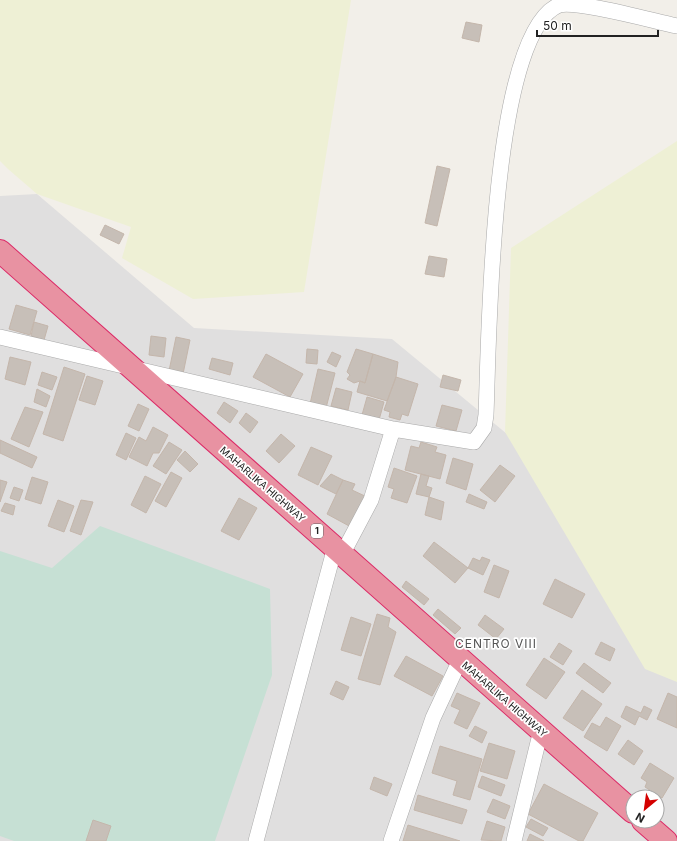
<svg xmlns="http://www.w3.org/2000/svg" width="677" height="841" font-family="Inter,sans-serif">
<style>
.residential{fill:#e0dfdf;fill-rule:evenodd}
.farmland{fill:#eef0d5}
.wetland{fill:#c6e0d4}
.building{fill:#c7bfb8;stroke:#c4b6ab}
.lines{fill:none;stroke-linecap:round;stroke-linejoin:round}
.street-casing{stroke:#a9a9a9;stroke-width:16}
.highway-casing{stroke:#dc2a67;stroke-width:24}
.street{stroke:#fff;stroke-width:15}
.highway{stroke:#e892a2;stroke-width:22}
.labels{text-anchor:middle;stroke-width:3.5;stroke-linejoin:round;paint-order:stroke}
.shield{fill:#fff;stroke:#646464;stroke-width:1}
.shield-label{font-size:9px;font-weight:bold;fill:#222}
.street-label{font-size:10px;fill:#222;stroke:#fff}
.quarter-label{font-size:12px;letter-spacing:1px;fill:#555;stroke:#fff}
</style>
<rect width="100%" height="100%" fill="#f2efe9"/>
<path class="residential" d="M37 194 194 328 392 339 547 467 677 675V841H0V196ZM633 797H657V821H633Z"/>
<path class="farmland" d="M0 0H351L304 292 193 299 122 258 131 227 37 194 8 169 0 161Z
M677 141V682L645 669 505 432 511 248Z"/>
<path class="wetland" d="M100 526 270 589 272 675 215 841H14L0 836V551L52 568Z"/>
<path class="building" d="M466 22 482 25 479 42 462 38Z
M437 166 450 169 437 226 425 223Z
M105 225 124 234 119 244 100 235Z
M429 256 447 259 444 277 425 274Z
M16 305 37 311 30 335 9 329Z
M34 322 48 326 44 340 31 336Z
M151 336 166 338 164 357 149 355Z
M176 337 190 340 183 374 169 371Z
M307 349 318 350 317 364 306 363Z
M356 349 373 354 365 383 360 381 354 383 347 379 350 375 347 372Z
M332 352 341 356 336 367 327 362Z
M266 354 303 374 290 397 253 377Z
M373 354 398 362 396 377 387 401 357 392 360 381 365 383Z
M10 357 31 362 25 385 5 379Z
M212 358 233 363 230 375 209 369Z
M64 367 85 374 63 441 43 434Z
M318 369 335 373 326 408 310 404Z
M42 372 57 377 52 390 38 385Z
M443 375 461 380 458 391 440 387Z
M87 376 103 381 95 405 79 400Z
M396 377 418 384 408 416 402 414 400 420 389 417 390 412 384 410Z
M336 388 352 392 348 410 331 406Z
M37 389 50 396 46 407 34 402Z
M367 397 384 402 379 420 362 415Z
M224 402 238 411 230 423 217 413Z
M138 404 149 409 139 431 128 426Z
M442 405 462 410 456 431 436 426Z
M25 407 43 412 29 447 11 439Z
M246 413 258 422 250 433 239 423Z
M153 427 168 435 159 453H153L147 466 129 457 139 437 146 441Z
M126 433 136 438 126 460 116 455Z
M281 434 295 446 279 463 266 451Z
M0 440 37 457 32 468 0 453Z
M169 442 182 450 166 474 153 466Z
M421 442 437 447 435 452 446 455 440 479 405 470 411 446 419 448Z
M311 447 332 456 318 485 298 475Z
M185 451 198 464 190 472 177 460Z
M453 458 473 464 466 490 446 483Z
M500 465 515 476 495 502 480 490Z
M394 468 417 476 407 503 391 498 394 489 388 487Z
M171 472 182 478 166 507 155 501Z
M331 474 343 480 336 494 320 486Z
M421 474 429 476 426 486 432 488 429 497 416 494Z
M145 476 161 484 146 513 131 505Z
M32 477 48 482 41 504 25 499Z
M0 480 7 482 0 502Z
M343 480 355 484 352 490 367 497 351 527 327 514Z
M14 487 23 490 19 501 10 498Z
M469 494 487 502 484 509 466 502Z
M429 497 444 502 441 520 425 515Z
M239 498 257 508 239 540 221 531Z
M58 500 74 506 64 532 48 526Z
M81 500 93 502 81 535 70 531Z
M5 503 15 506 13 515 1 511Z
M434 542 468 568 455 583 423 556Z
M482 557 490 560 483 575 468 568 473 558 480 561Z
M494 565 509 571 499 598 484 592Z
M555 579 585 594 572 618 543 604Z
M406 581 429 599 424 605 402 587Z
M438 609 461 628 455 634 433 615Z
M377 614 390 618 388 627 396 632 380 685 358 679Z
M485 615 504 629 496 639 478 625Z
M351 617 371 624 361 656 341 650Z
M601 642 615 649 610 661 595 654Z
M559 643 572 651 563 665 550 657Z
M406 656 443 676 432 696 394 676Z
M544 658 565 672 546 699 526 685Z
M584 663 611 683 603 693 576 673Z
M336 681 349 687 343 700 330 694Z
M582 690 602 704 583 731 563 718Z
M457 693 480 703 467 729 454 723 460 710 451 706Z
M668 693 677 697V728L657 719Z
M626 706 641 713 644 706 652 710 647 720 639 716 635 725 621 717Z
M606 717 621 726 607 751 584 737 592 723 600 727Z
M475 726 487 732 482 743 469 736Z
M628 740 643 751 634 765 618 754Z
M489 743 515 751 507 779 480 771Z
M440 746 482 759 470 800 453 795 457 781 432 773Z
M650 763 674 778 662 798 645 787 647 782 641 778Z
M482 776 505 785 501 796 478 787Z
M374 777 392 784 387 796 370 789Z
M544 784 598 813 583 841H579L528 814Z
M418 795 467 810 462 824 414 810Z
M493 799 510 806 505 819 487 812Z
M531 819 548 828 543 836 526 827Z
M93 820 111 826 106 841H86Z
M487 821 505 827 501 841 481 840Z
M408 825 460 841H403Z
M530 834 544 841H527Z"/>
<g class="lines">
<defs>
<path id="street" d="M0 337 393 429 474 442 484 428 486 415C489 344 490 33 559 5 578 0 653 21 677 26
M343 553 371 500 393 429
M256 841 335 547
M391 841 433 718 460 660
M514 841 541 730"/>
<path id="highway" d="M0 251 633 812
M643 821 666 841"/>
</defs>
<use href="#street" class="street-casing"/>
<use href="#highway" class="highway-casing"/>
<use href="#street" class="street"/>
<use href="#highway" class="highway"/>
</g>
<g class="labels">
<rect class="shield" x="311" y="524" width="12" height="14" rx="3"/>
<g class="shield-label">
<text x="317" y="534">1</text>
</g>
<g class="street-label">
<text transform="translate(263 484) rotate(41)" y="4">MAHARLIKA HIGHWAY</text>
<text transform="translate(505 699) rotate(41)" y="4">MAHARLIKA HIGHWAY</text>
</g>
<g class="quarter-label">
<text x="496" y="648">CENTRO VIII</text>
</g>
</g>
<g transform="translate(645 809) rotate(209)"><circle r="19" fill="#ffffff" stroke="#a7a7a7"/>
<path d="M0-3L7 15L0 10L-7 15Z" fill="#d40000"/>
<text y="-6" font-size="11" font-weight="bold" text-anchor="middle" fill="#222222">N</text>
</g>
<path d="M537 30v6h121v-6" fill="none" stroke="#222222" stroke-width="2"/>
<text x="543" y="30" font-size="12" fill="#222222" stroke="#ffffff" stroke-width="3" paint-order="stroke">50 m</text>
</svg>
